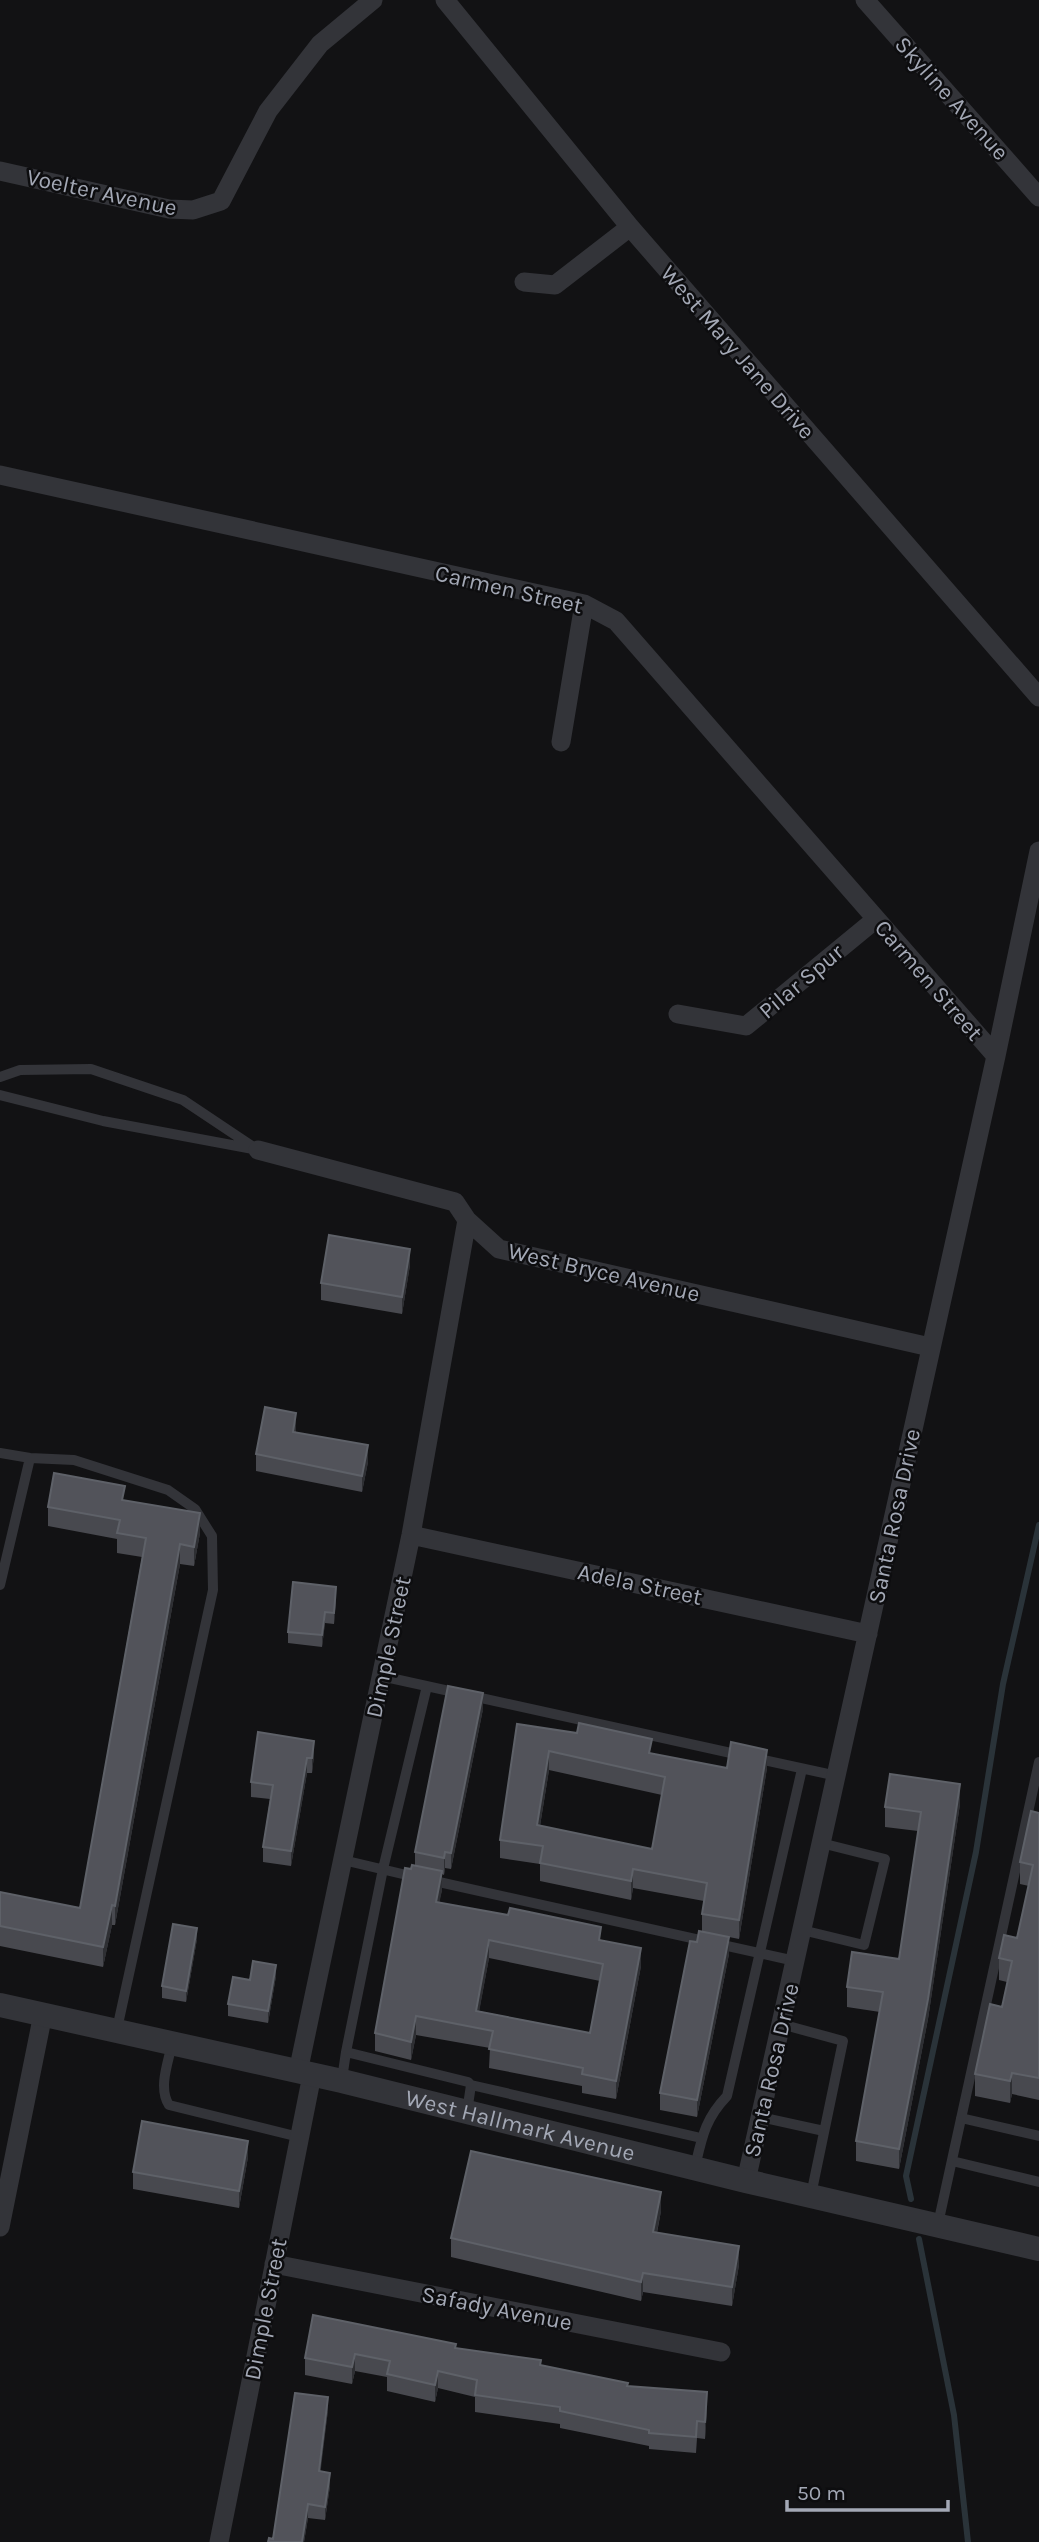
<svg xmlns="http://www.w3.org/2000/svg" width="1039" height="2542" font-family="Karla,sans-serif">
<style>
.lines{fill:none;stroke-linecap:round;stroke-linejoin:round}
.stream{stroke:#2a3339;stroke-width:6}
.service{stroke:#333439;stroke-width:10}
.minor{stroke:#333439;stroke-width:19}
.tertiary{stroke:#333439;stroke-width:24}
.wall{fill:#48494f;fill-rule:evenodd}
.shaded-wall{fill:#2e2f33}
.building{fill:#52535a;stroke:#5e6168;stroke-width:2;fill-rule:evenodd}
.labels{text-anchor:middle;stroke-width:5;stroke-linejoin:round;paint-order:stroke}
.street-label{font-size:23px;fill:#a3a8b5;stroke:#0d0d0f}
</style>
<rect width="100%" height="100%" fill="#121214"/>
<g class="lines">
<path class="stream" d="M911 2199 906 2176 976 1852 1003 1684 1039 1525
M919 2239 954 2415 968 2542"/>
<path class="service" d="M0 1077 20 1070 91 1069 183 1100 258 1150
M0 1095 103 1121 253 1149
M0 1453 30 1458 74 1460 168 1490 195 1509 212 1536 213 1590 117 2029
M0 1585 30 1458
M381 1676 740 1755
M754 1758 837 1776
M343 1860 415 1877
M430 1880 795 1961
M802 1930 864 1945 885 1859 821 1843
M781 2024 843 2041 811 2195
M172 2044C168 2063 158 2088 169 2105L299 2137
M346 2052 383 1869 427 1686
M342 2079 346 2052 468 2082 471 2085 467 2112
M471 2085 701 2138
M760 2117 824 2131
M961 2118 1039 2136
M952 2161 1039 2182
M695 2167C702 2137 705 2119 727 2096L802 1769
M938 2224 1039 1762"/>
<path class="minor" d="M445 0 630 227 1039 697
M865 0 1039 197
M0 171 169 209 193 210 221 201 268 111 320 44 373 0
M524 282 555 285 630 227
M0 475 584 604 616 621 996 1056
M561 742 584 604
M678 1014 746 1026 876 919
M258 1150 455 1202 467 1220 499 1249 930 1347
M411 1535 868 1634
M298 2072 411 1535 467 1220
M746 2181 996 1056 1039 851
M0 2227 43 2014
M274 2264 721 2352
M219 2542 312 2075"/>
<path class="tertiary" id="s1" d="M0 2005 342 2081 746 2181 1039 2249"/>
</g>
<path class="wall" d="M410 1265 402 1314 321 1300V1283Z
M296 1430V1432L368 1462 362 1492 256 1471V1454Z
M125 1500 200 1533 194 1566 180 1564 115 1925H112L103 1967 0 1946V1892L80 1908 142 1557 117 1553V1539L48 1526V1507Z
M336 1598 334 1624 325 1623 322 1647 288 1643V1632Z
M483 1709 451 1869 445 1868 444 1875 442 1874V1890L439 1902 601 1940 641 1966 616 2099 582 2093V2086L489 2068 490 2048 416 2035 411 2060 375 2051V2033L411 1869 415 1865V1852ZM489 1958 600 1981 590 2033 479 2011Z
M517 1724 652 1754 727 1768H767L739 1939 729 1937V1954L697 2117 660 2110V2093L697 1942 702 1931V1914L704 1901 633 1888 631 1900 540 1881V1864L500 1858V1840ZM549 1770 662 1795 652 1849 540 1826Z
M314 1755 312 1773H307L291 1866 263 1862V1847L270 1799 251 1797V1782Z
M960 1804 928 2019 899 2169 856 2161V2141L880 2012 847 2007V1987L899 1959 918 1831 885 1827V1807Z
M1039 1813V2100L1012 2094 1010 2103 975 2096V2074L1002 2007 1007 1982 999 1980V1958L1017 1938 1029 1886 1020 1884V1862Z
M197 1939 186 2002 162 1998V1986Z
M276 1976 268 2023 228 2016V2004L250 1980Z
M248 2157 239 2208 133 2189V2172Z
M661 2211 657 2233 739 2265 732 2306 643 2292 641 2301 451 2257V2238Z
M456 2348 541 2365 628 2386 707 2409 705 2439 697 2438 696 2453 649 2449V2446L560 2428V2424L475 2412V2397L438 2388 435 2402 387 2391V2377L355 2371 352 2384 305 2375V2358Z
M328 2410 320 2472 330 2486 325 2520 308 2518 304 2542H268L273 2539Z"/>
<path class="shaded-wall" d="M410 1249V1265L402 1314V1297Z
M296 1413V1430L293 1448V1432Z
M368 1445V1462L362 1492V1476Z
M200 1513V1533L194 1566V1547Z
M180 1544V1564L115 1925V1906Z
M336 1587V1598L334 1624V1613Z
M325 1612V1623L322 1647V1635Z
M483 1693V1709L451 1869V1853Z
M314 1741V1755L312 1773V1758Z
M767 1750V1768L739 1939V1920Z
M549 1751V1770L537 1844V1825Z
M307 1758V1773L291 1866V1851Z
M960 1784V1804L928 2019 899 2169V2149Z
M445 1852V1868L444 1875V1858Z
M633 1869V1888L631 1900V1881Z
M442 1871V1890L436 1920V1902Z
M112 1905V1925L103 1967V1947Z
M197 1928V1939L186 2002V1991Z
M729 1937V1954L697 2117V2100Z
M489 1940V1958L476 2029V2011Z
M641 1948V1966L616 2099V2081Z
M276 1965V1976L268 2023V2011Z
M416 2016V2035L411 2060V2042Z
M1012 2073V2094L1010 2103V2081Z
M248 2141V2157L239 2208V2191Z
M661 2192V2211L653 2251V2232Z
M739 2246V2265L732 2306V2287Z
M643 2273V2292L641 2301V2282Z
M355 2354V2371L352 2384V2367Z
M438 2371V2388L435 2402V2385Z
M707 2392V2409L705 2439V2422Z
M328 2397V2410L319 2485V2471Z
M330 2473V2486L325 2520V2507Z
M308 2504V2518L304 2542H302Z"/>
<path class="building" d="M329 1235 410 1249 402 1297 321 1283Z
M265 1407 296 1413 293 1432 368 1445 362 1476 256 1454Z
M54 1473 125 1486 122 1500 200 1513 194 1547 180 1544 115 1906 112 1905 103 1947 0 1926V1892L80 1908 146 1538 117 1533 120 1520 48 1507Z
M293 1582 336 1587 334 1613 325 1612 322 1635 288 1632Z
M448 1686 483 1693 451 1853 445 1852 444 1858 415 1852Z
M579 1723 652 1739 649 1753 727 1768 731 1742 767 1750 739 1920 702 1914 707 1883 633 1869 631 1881 540 1863 543 1846 500 1840 517 1724 577 1733ZM549 1751 665 1777 652 1849 537 1825Z
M258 1732 314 1741 312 1758H307L291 1851 263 1847 273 1785 251 1782Z
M890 1774 960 1784 928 1999 899 2149 856 2141 883 1992 847 1987 852 1952 899 1959 921 1812 885 1807Z
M1031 1811 1039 1813V2078L1012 2073 1010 2081 975 2074 990 2004 1002 2007 1012 1961 999 1958 1004 1935 1017 1938 1033 1865 1020 1862Z
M412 1865 442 1871 436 1902 508 1915 510 1908 601 1927 599 1940 641 1948 616 2081 582 2074 583 2068 489 2049 493 2031 416 2016 411 2042 375 2033 405 1868 411 1869ZM489 1940 603 1964 590 2033 476 2011Z
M173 1924 197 1928 186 1991 162 1986Z
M699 1931 729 1937 697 2100 660 2093 690 1941 697 1942Z
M253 1961 276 1965 268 2011 228 2004 233 1977 250 1980Z
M142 2121 248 2141 239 2191 133 2172Z
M471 2151 661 2192 653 2232 739 2246 732 2287 643 2273 641 2282 451 2238Z
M313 2315 456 2344 455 2348 541 2360 540 2365 628 2383 627 2386 707 2392 705 2422 697 2421 696 2437 649 2433V2430L560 2411V2407L475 2395 477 2380 438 2371 435 2385 387 2374 390 2361 355 2354 352 2367 305 2358Z
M295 2393 328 2397 319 2471 330 2473 325 2507 308 2504 302 2542H268L269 2538 273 2539Z"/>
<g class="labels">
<g class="street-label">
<text transform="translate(952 98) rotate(48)" y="8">Skyline Avenue</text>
<text transform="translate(102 192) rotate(12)" y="8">Voelter Avenue</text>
<text transform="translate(738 352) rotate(49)" y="8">West Mary Jane Drive</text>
<text transform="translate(509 589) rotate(13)" y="8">Carmen Street</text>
<text transform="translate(929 980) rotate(49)" y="8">Carmen Street</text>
<text transform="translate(801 981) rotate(-40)" y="8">Pilar Spur</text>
<text transform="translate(604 1272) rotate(13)" y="8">West Bryce Avenue</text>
<text transform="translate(894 1516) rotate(-78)" y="8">Santa Rosa Drive</text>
<text transform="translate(640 1584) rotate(12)" y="8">Adela Street</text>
<text transform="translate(388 1647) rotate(-78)" y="8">Dimple Street</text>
<text transform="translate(771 2070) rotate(-77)" y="8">Santa Rosa Drive</text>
<text dy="8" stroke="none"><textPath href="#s1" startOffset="534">West Hallmark Avenue</textPath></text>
<text transform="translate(497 2308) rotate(11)" y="8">Safady Avenue</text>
<text transform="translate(265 2309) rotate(-79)" y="8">Dimple Street</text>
</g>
</g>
<path d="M787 2500v10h161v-10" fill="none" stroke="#a3a8b5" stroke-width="3.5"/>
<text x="797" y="2500" font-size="21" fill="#a3a8b5" stroke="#0d0d0f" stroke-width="5" paint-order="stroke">50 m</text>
</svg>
